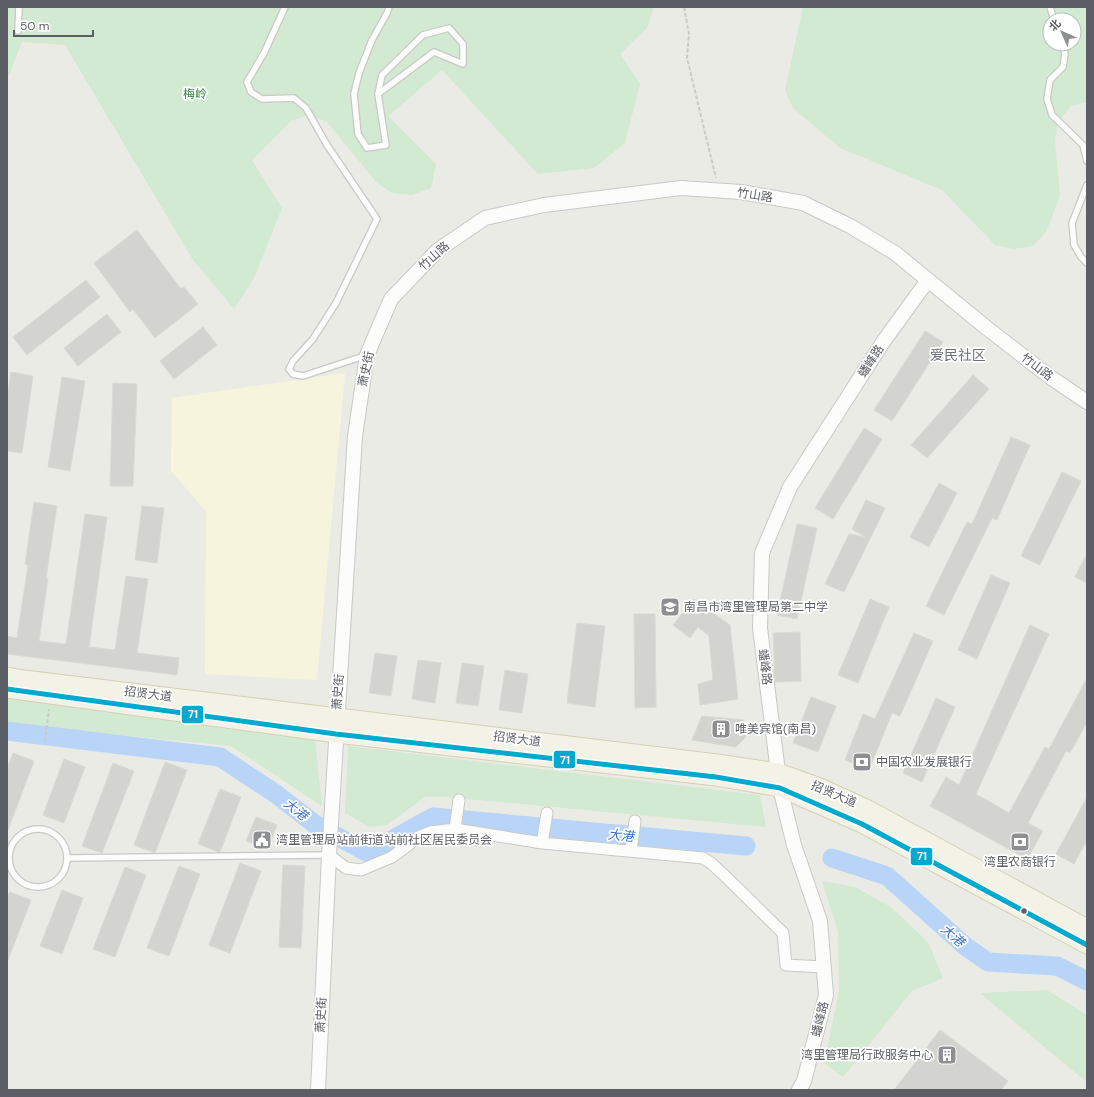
<svg xmlns="http://www.w3.org/2000/svg" width="1094" height="1097" font-family="'DM Sans','Noto Sans SC',sans-serif">
<style>
.commercial{fill:#f6f4dd}
.green{fill:#d2e9d2;fill-rule:evenodd}
.lines{fill:none;stroke-linecap:round;stroke-linejoin:round}
.river{stroke:#b8d4f7;stroke-width:19}
.building{fill:#d3d3cf;stroke:#dadad4}
.service-casing{stroke:#c8c9c7;stroke-width:8}
.minor-casing{stroke:#c8c9c7;stroke-width:13}
.tertiary-casing{stroke:#c8c9c7;stroke-width:16}
.primary-casing{stroke:#d4d0b1;stroke-width:19}
.path{stroke:#c7ccca;stroke-width:2;stroke-dasharray:4 2;stroke-linecap:butt}
.service{stroke:#fcfcfb;stroke-width:5.5}
.minor{stroke:#fcfcfb;stroke-width:11}
.tertiary{stroke:#fcfcfb;stroke-width:14}
.primary{stroke:#f3f2e7;stroke-width:17}
.bus-1-casing{stroke:#fff;stroke-width:8}
.bus-1{stroke:#00a9ce;stroke-width:5}
.bus-dot{fill:#5b5e64;stroke:#fff;stroke-width:1.5}
.labels{text-anchor:middle;stroke-width:3.5;stroke-linejoin:round;paint-order:stroke}
.park-label{font-size:12px;fill:#308640;stroke:#fff}
.street-label{font-size:12px;fill:#5b5e64;stroke:#fff}
.poi-label{font-size:12px;fill:#5b5e64;stroke:#fff;text-anchor:start}
.water-label{font-size:13px;font-style:italic;fill:#3e6fc9;stroke:#fff}
.quarter-label{font-size:14px;fill:#6c7076;stroke:#fff}
.line-badge{stroke:#fff;stroke-width:1.5}
.badge-label{font-size:11px;text-anchor:middle;font-weight:bold;fill:#fff}
</style>
<rect width="100%" height="100%" fill="#ebebe5"/>
<path class="commercial" d="M345 373 317 680 205 674 206 511 171 471 172 398Z"/>
<path class="green" d="M7 7H654L647 28 620 54 640 84 625 143 594 168 538 174 442 70 388 116 436 164 431 188 412 195 392 193 377 183 327 122 309 115 291 121 252 160 282 208 255 276 234 309 193 260 65 45 22 42 9 75 7 76Z
M803 7H1087V102L1071 106 1058 122 1055 141 1060 196 1046 232 1033 246 1014 249 995 245 942 190 840 148 793 108 785 90ZM1050 20H1074V44H1050Z
M7 697 315 738 322 806 231 746 7 724Z
M348 746 760 795 766 827 446 797H425L387 825 369 827 345 813Z
M822 881 855 887 891 907 928 942 943 978 912 991 843 1077 824 1063 839 991 838 932Z
M1047 990 1087 1015V1079L1085 1081 980 993Z"/>
<g class="lines">
<path class="river" d="M7 731 220 757 276 794 316 825 368 853 433 817 746 846
M832 858 887 876 965 946 988 962 1057 966 1087 981"/>
</g>
<path class="building" d="M137 230 181 289 184 287 198 304 155 338 133 309 130 312 94 263Z
M86 280 100 297 27 355 13 337Z
M107 314 121 332 78 366 64 348Z
M203 327 217 345 174 379 160 361Z
M925 331 943 342 892 421 874 410Z
M11 372 33 376 22 453 7 451V400Z
M973 375 989 389 927 458 911 445Z
M62 377 85 381 70 471 48 467Z
M113 383 137 384 133 486H110Z
M864 428 882 439 833 519 815 508Z
M1011 437 1030 445 997 520 992 518 944 615 926 606 967 522 972 524Z
M1062 472 1081 481 1040 565 1021 556Z
M939 483 957 493 929 547 910 537Z
M866 500 885 508 844 592 825 584 849 534 865 537 852 529Z
M34 502 57 506 46 578H48L39 641 66 644 85 514 107 517 89 647 115 650 126 576 148 579 137 653 179 658 177 675 7 654V636L17 638 28 565 25 564Z
M142 506 164 508 157 563 135 560Z
M797 524 817 528 797 619 777 615Z
M1087 553V583L1075 577Z
M991 575 1010 583 977 659 958 650Z
M694 599 730 625 738 699 700 705 698 684 713 680 709 636 698 627 690 638 673 625Z
M870 599 889 607 858 683 838 675Z
M634 614H655L656 707 635 708Z
M577 623 605 626 595 707 567 703Z
M1030 625 1049 634 976 794 1009 813 1045 747 1049 749 1087 678V722L1070 753 1066 751 1028 823 1043 831 1027 859 930 806 946 777 959 785Z
M800 632 801 681 775 682 773 633Z
M914 633 933 641 900 716 892 713 869 770 845 760 863 714 875 719Z
M375 653 397 656 391 696 369 693Z
M418 660 441 663 435 703 412 699Z
M462 663 484 666 478 706 456 703Z
M505 670 528 674 522 713 499 710Z
M811 697 836 706 818 752 793 743Z
M936 698 955 707 922 782 903 773Z
M702 716 744 720 746 737 736 747 692 740Z
M13 753 34 761 8 830 7 768Z
M64 759 85 767 64 823 43 815Z
M165 762 187 770 155 853 134 845Z
M113 763 134 771 102 853 82 846Z
M220 789 241 797 220 852H219L198 844Z
M1087 797V840L1074 864 1056 854Z
M256 817 277 825 268 849 246 841Z
M240 863 261 871 230 953 209 945Z
M283 865 305 866 301 948 279 947Z
M179 866 200 874 169 956 147 948Z
M125 867 146 875 115 957 93 949Z
M62 890 83 898 62 954 40 946Z
M10 892 31 900 8 960 7 898Z
M940 1030 1008 1081 1001 1090H894Z"/>
<g class="lines">
<defs>
<path id="service" d="M285 7 264 53 247 82 251 92 262 99 294 98 306 108 327 145 377 219 336 303 313 339 293 361 289 369 293 374 303 376 367 355
M1050 7 1054 20
M18 31 19 7
M1062 44 1065 54 1063 67 1050 80 1047 99 1052 115 1083 145 1087 161
M378 94 434 52 463 64V44L449 28 423 35 382 75 378 94 386 145 367 148 358 134 354 94 359 73 372 40 387 13 389 7
M1087 185 1072 223 1074 245 1081 257 1087 263
M9 858a29 29 0 1 1 58 0a29 29 0 1 1-58 0Z
M68 858 329 855"/>
<path id="minor" d="M455 829 459 800
M542 843 547 813
M631 851 635 821
M329 855 346 868 361 870 392 857 420 836 430 832 455 829 542 843 703 858 711 863 725 876 783 933 786 965 824 967"/>
<path id="tertiary" d="M318 1090 329 855 355 436 367 355 391 299 438 250 485 218 544 205 681 188 741 192 803 203 850 226 895 253 988 329 1050 377 1087 402
M799 1090 804 1081 826 995 820 921 794 845 780 788 760 628 762 553 790 487 883 342 928 280"/>
<path id="primary" d="M7 676 24 679 717 763 778 772 820 787 868 809 1087 928
M7 689 336 734 716 777 780 788 862 824 1087 945"/>
</defs>
<use href="#service" class="service-casing"/>
<use href="#minor" class="minor-casing"/>
<use href="#tertiary" class="tertiary-casing"/>
<use href="#primary" class="primary-casing"/>
<path class="path" d="M684 7 689 34 687 58 716 178
M45 741 49 709"/>
<use href="#service" class="service"/>
<use href="#minor" class="minor"/>
<use href="#tertiary" class="tertiary"/>
<use href="#primary" class="primary"/>
<defs>
<path id="bus-1" d="M7 689 336 734 716 777 780 788 862 824 1087 945"/>
</defs>
<use href="#bus-1" class="bus-1-casing"/>
<use href="#bus-1" class="bus-1"/>
</g>
<defs>
<symbol id="school-square" viewBox="-11 -11 22 22"><rect x="-9" y="-9" width="18" height="18" rx="4" fill="#8d8f91" stroke="#fff"/><path d="M0-5L7-2L0 1L-7-2ZM-4 1L0 2.5L4 1V4Q0 6-4 4Z" fill="#fff"/></symbol>
<symbol id="building-square" viewBox="-11 -11 22 22"><rect x="-9" y="-9" width="18" height="18" rx="4" fill="#8d8f91" stroke="#fff"/><path d="M-4-6H4V6H1V3H-1V6H-4ZM-2.5-4.3h1.7v1.8h-1.7ZM.8-4.3h1.7v1.8H.8ZM-2.5-1h1.7V.8h-1.7ZM.8-1h1.7V.8H.8Z" fill="#fff"/></symbol>
<symbol id="bank-square" viewBox="-11 -11 22 22"><rect x="-9" y="-9" width="18" height="18" rx="4" fill="#8d8f91" stroke="#fff"/><path d="M-6-4H6V4H-6ZM0-2.3a2.3 2.3 0 1 0 0 4.6a2.3 2.3 0 1 0 0-4.6Z" fill="#fff"/></symbol>
<symbol id="civic-square" viewBox="-11 -11 22 22"><rect x="-9" y="-9" width="18" height="18" rx="4" fill="#8d8f91" stroke="#fff"/><path d="M-.6-6.5H3V-4.5H.6V-3L4-1V1h2V6H-6V1h2V-1L-.6-3ZM-1.2 2.5V6h2.4V2.5Z" fill="#fff"/></symbol>
</defs>
<g fill-rule="evenodd">
<use href="#school-square" x="659" y="596" width="22" height="22"/>
<use href="#building-square" x="710" y="718" width="22" height="22"/>
<use href="#bank-square" x="851" y="751" width="22" height="22"/>
<use href="#civic-square" x="251" y="829" width="22" height="22"/>
<use href="#bank-square" x="1009" y="831" width="22" height="22"/>
<use href="#building-square" x="936" y="1044" width="22" height="22"/>
</g>
<circle class="bus-dot" cx="1024" cy="911" r="3.5"/>
<g class="labels">
<g class="park-label">
<text x="195" y="98">梅岭</text>
</g>
<g class="street-label">
<text transform="translate(755 195) rotate(9)" y="4">竹山路</text>
<text transform="translate(434 256) rotate(-42)" y="4">竹山路</text>
<text transform="translate(871 361) rotate(-57)" y="4">蟠峰路</text>
<text transform="translate(1037 367) rotate(37)" y="4">竹山路</text>
<text transform="translate(366 369) rotate(-78)" y="4">萧史街</text>
<text transform="translate(765 667) rotate(83)" y="4">蟠峰路</text>
<text transform="translate(338 692) rotate(-86)" y="4">萧史街</text>
<text transform="translate(148 694) rotate(7)" y="4">招贤大道</text>
<text transform="translate(517 739) rotate(7)" y="4">招贤大道</text>
<text transform="translate(834 794) rotate(23)" y="4">招贤大道</text>
<text transform="translate(321 1015) rotate(-87)" y="4">萧史街</text>
<text transform="translate(820 1019) rotate(-76)" y="4">蟠峰路</text>
</g>
<g class="poi-label">
<text x="684" y="611">南昌市湾里管理局第二中学</text>
<text x="735" y="733">唯美宾馆(南昌)</text>
<text x="876" y="766">中国农业发展银行</text>
<text x="276" y="844">湾里管理局站前街道站前社区居民委员会</text>
<text x="1020" y="866" text-anchor="middle">湾里农商银行</text>
<text x="933" y="1059" text-anchor="end">湾里管理局行政服务中心</text>
</g>
<g class="water-label">
<text transform="translate(296 809) rotate(38)" y="5">大港</text>
<text transform="translate(621 835) rotate(5)" y="5">大港</text>
<text transform="translate(953 935) rotate(41)" y="5">大港</text>
</g>
<g class="quarter-label">
<text x="958" y="360">爱民社区</text>
</g>
</g>
<g class="line-badge">
<rect x="181" y="705" width="23" height="19" rx="4" fill="#00a9ce"/>
<rect x="553" y="750" width="23" height="19" rx="4" fill="#00a9ce"/>
<rect x="910" y="847" width="23" height="19" rx="4" fill="#00a9ce"/>
</g>
<g class="badge-label">
<text x="193" y="718">71</text>
<text x="565" y="764">71</text>
<text x="922" y="860">71</text>
</g>
<rect width="1094" height="1097" fill="none" stroke="#5b5e64" stroke-width="16"/>
<g transform="translate(1062 32) rotate(315)"><circle r="19" fill="#ffffff" stroke="#bdbfc1"/>
<path d="M0-3L7 15L0 10L-7 15Z" fill="#8d8f91"/>
<text y="-6" font-size="11" font-weight="bold" text-anchor="middle" fill="#5b5e64">北</text>
</g>
<path d="M14 30v6h79v-6" fill="none" stroke="#5b5e64" stroke-width="2"/>
<text x="20" y="30" font-size="12" fill="#5b5e64" stroke="#ffffff" stroke-width="3" paint-order="stroke">50 m</text>
</svg>
